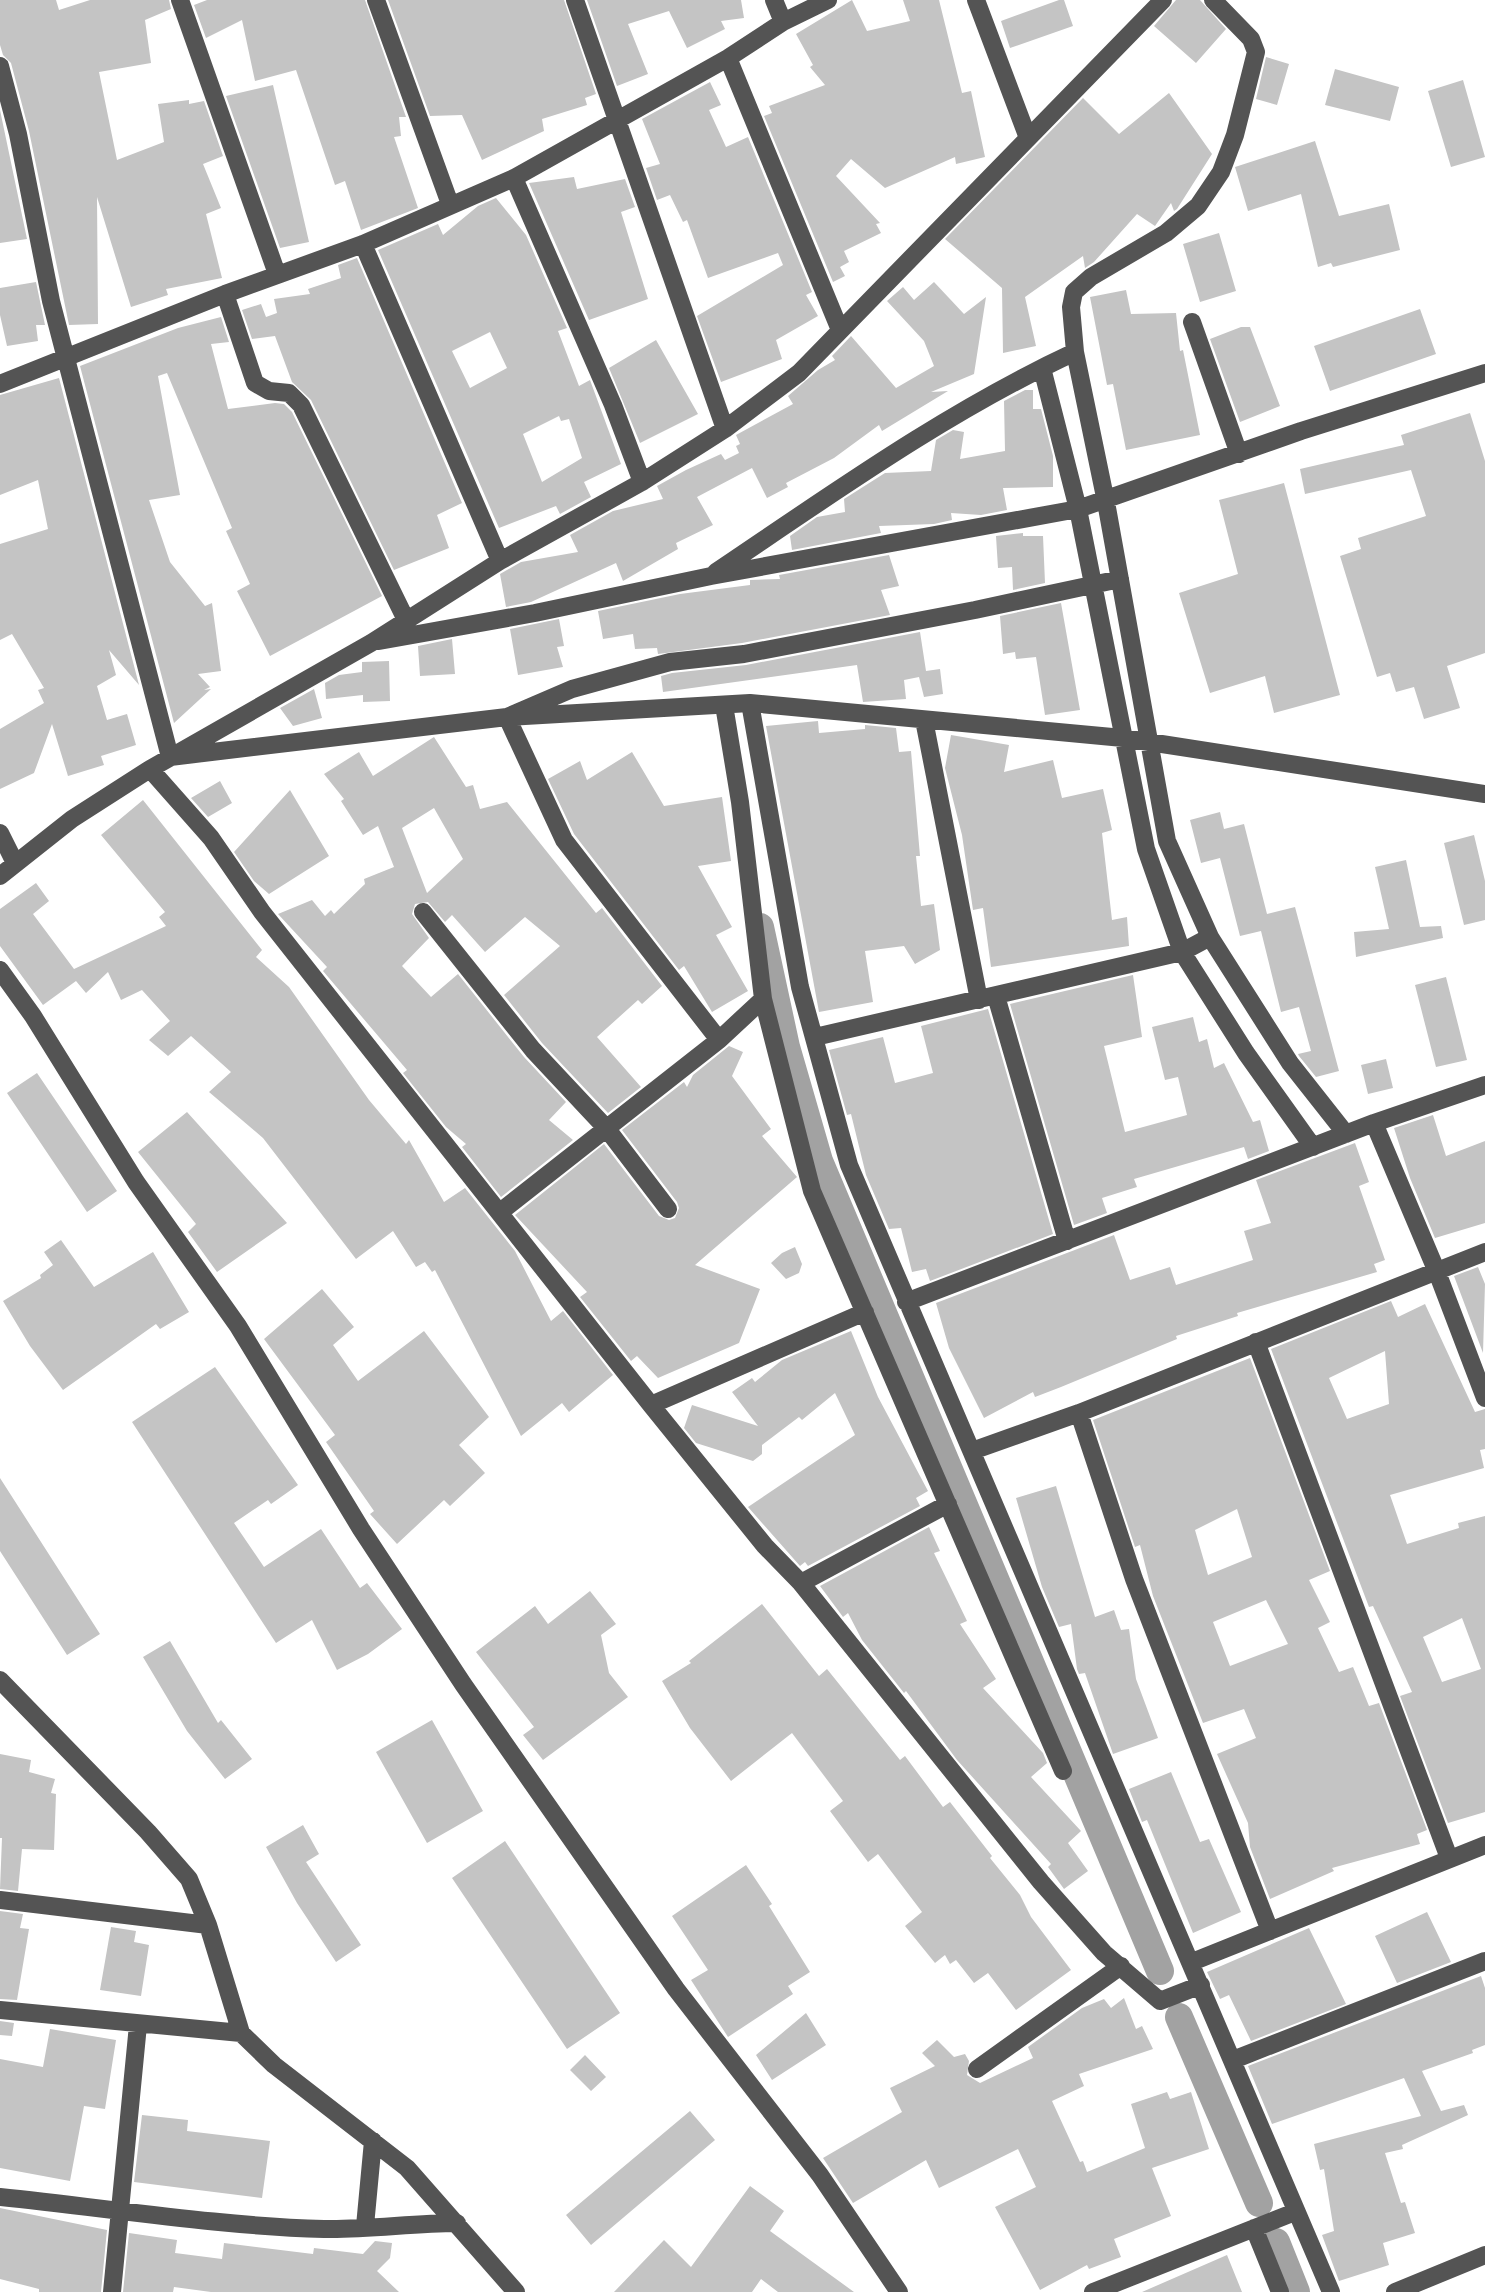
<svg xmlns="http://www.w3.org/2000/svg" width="1485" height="2292" font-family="'Noto Sans',sans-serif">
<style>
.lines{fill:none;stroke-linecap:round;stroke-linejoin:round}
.canal{stroke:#a2a2a2;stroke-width:28}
.building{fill:#c4c4c4;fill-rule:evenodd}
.minor{stroke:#545454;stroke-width:18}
</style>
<rect width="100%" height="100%" fill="#fff"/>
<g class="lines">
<path class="canal" d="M760 927 786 1047 819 1161 1160 1971
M1179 2017 1259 2203
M1276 2242 1296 2292"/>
</g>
<path class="building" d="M0 0H56L59 10 90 0H169L171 9 145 20 151 63 99 72 117 160 164 142 158 104 189 100V104L204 101 223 156 203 164 221 208 206 214 222 278 166 289 168 295 131 307 97 197 98 324 69 325 29 131 11 63 3 55 0 45Z
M207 0H365L406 117H399L401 136 394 137 418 208 361 230 345 181 335 185 296 70 255 81 242 20 206 38 194 5Z
M388 0H564L596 94 585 98 587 105 542 119 544 131 482 160 462 115 430 116Z
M587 0H741L744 18 721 21 725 29 687 48 669 11 628 24 648 74 617 86Z
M852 0 867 31 910 21 903 0H939L962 93 971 91 985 157 956 164 955 157 885 188 851 159 836 176 880 223 876 224 881 233 844 251 849 262 840 267 845 276 833 282 764 116 772 113 769 106 825 85 810 67 813 65 796 34Z
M1059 0H1064L1073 26 1010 48 1001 21Z
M1176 0H1200L1226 29 1196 63 1154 26Z
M1266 57 1289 64 1277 105 1256 99Z
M1335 69 1399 87 1390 121 1325 105Z
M1463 80 1485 157 1451 167 1428 91Z
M710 82 721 105 709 110 726 147 748 137 812 292 806 295 818 316 776 340 782 359 721 382 697 316 783 265 778 253 708 278 687 220 683 222 670 195 657 200 646 168 660 164 642 119Z
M273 85 309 242 280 248 226 96Z
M1169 93 1212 154 1177 209 1174 211 1171 203 1155 226 1137 214 1094 262 1085 268 1083 256 1025 297 1036 346 1003 353 1002 288 945 239 1083 98 1119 134Z
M0 110 27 239 0 243Z
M1315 141 1339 216 1389 204 1400 250 1333 267 1331 263 1318 267 1301 194 1248 211 1235 167Z
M574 177 577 189 625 179 635 207 621 212 648 299 589 320 529 183Z
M496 198 526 235 567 328 558 331 579 386 590 380 621 464 584 482 591 497 560 514 556 506 499 528 378 250 438 224 443 235 478 206ZM490 332 507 368 470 388 452 351ZM559 416 561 421 569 419 582 458 542 482 523 434Z
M1219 233 1236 291 1200 302 1183 244Z
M357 258 462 503 437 515 449 548 394 570 311 400 292 382 275 336 252 339 242 310 261 304 266 317 277 313 274 299 310 294 308 289 341 278 338 265Z
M36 282 45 325H36L38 341 7 346 0 315V288Z
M934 282 964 314 986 297 974 374 931 392 948 391 882 431 879 425 834 458 786 483 788 487 767 498 752 468 697 497 713 525 676 543 678 549 623 581 616 563 531 602 506 607 500 574 521 562 578 552 570 535 613 511 663 499 657 486 686 470 721 454 725 460 739 453 736 446 740 444 736 435 793 404 788 396 818 370 835 360 832 356 851 336 896 388 934 366 924 341 887 301 903 287 914 300Z
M1126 290 1131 314 1176 313 1180 351 1183 350 1200 435 1126 450 1113 384 1107 385 1090 297Z
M1420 309 1436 354 1330 391 1314 346Z
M221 317 229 342 211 344 228 409 275 403 284 404 292 412 382 596 270 656 237 591 250 584 226 531 232 528 167 373 158 376 180 495 149 500 170 562 205 606 212 603 221 671 198 674 210 687 204 690 211 689 174 723 80 366 178 328Z
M1241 327H1250L1280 406 1240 422 1210 339Z
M656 340 698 414 640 443 609 368Z
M59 378 139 685 109 650 116 675 97 686 107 720 127 714 136 745 101 756 104 765 68 776 52 724 34 773 0 789V729L44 703 38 690 44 688 12 634 0 640V544L48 529 38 480 0 495V395Z
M1025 390H1033V409H1041L1053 456V487L1003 488 1007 510 981 515 951 513 952 520 934 524 879 526 881 533 792 550 790 536 817 517 845 512 844 499 885 473 931 471 936 440 953 430 964 432 960 459 1005 451 1004 401Z
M1470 413 1485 461V653L1447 666 1460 708 1424 719 1414 687 1396 692 1390 673 1377 677 1340 556 1361 549 1358 538 1426 516 1411 470 1305 494 1300 469 1404 445 1401 435Z
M1284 483 1340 695 1274 713 1265 676 1210 693 1179 593 1238 574 1219 500Z
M1023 533V536H1043L1045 583 1013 590 1012 567 998 568 996 536Z
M889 555 899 586 881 590 890 615 742 643 658 654 657 648 635 649 633 634 603 639 598 611 680 594 750 585V580L780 579 779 575Z
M1061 603 1080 710 1045 715 1036 657 1016 659 1015 652 1003 654 1000 616Z
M559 619 564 646 557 647 563 667 518 675 510 629Z
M920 632 926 671 940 669 943 694 924 697 919 677 904 680 906 699 863 702 857 665 663 692 661 676 672 673 746 665Z
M452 639 455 674 420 676 418 646Z
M389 661 390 701 363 702V695L326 699 325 683 339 675 362 672V662Z
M314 689 322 718 293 726 280 708Z
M818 721 819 733 865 729V725L896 728 899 752 911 751 920 856H916L921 906 934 904 940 950 915 964 904 946 865 951 873 1002 819 1012 766 726Z
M951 735 1009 745 1004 772 1053 760 1062 798 1103 789 1112 830 1102 833 1112 920 1127 917 1129 946 991 967 983 908 973 910 962 835 945 768Z
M434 737 466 787 473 785 480 809 507 802 596 913 602 908 662 986 642 1004 638 1000 597 1037 641 1087 608 1113 542 1043 504 995 560 946 525 917 485 952 452 915 445 922 428 902 415 904 412 914 429 938 402 966 431 997 458 974 524 1057 566 1102 549 1120 573 1140 501 1197 462 1147 466 1144 446 1127 403 1073 407 1070 323 971 327 967 278 914 312 900 325 916 331 910 334 914 365 884 364 879 394 867 378 826 363 835 341 801 344 799 324 774 359 752 373 776ZM434 808 463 859 427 893 402 828Z
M632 752 664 806 722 797 731 861 698 866 732 927 716 935 748 991 712 1012 684 966 679 970 574 834 548 779 580 761 587 780Z
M220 781 232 803 208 817 191 798Z
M290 790 329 856 269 894 254 881 234 852Z
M143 800 262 950 256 957 289 987 369 1100 406 1144 409 1140 444 1202 465 1188 515 1251 551 1321 563 1311 613 1375 569 1412 562 1403 521 1436 435 1270 432 1272 425 1262 416 1267 393 1231 356 1259 263 1138 209 1092 231 1072 191 1036 168 1056 149 1040 170 1021 142 990 121 1000 108 972 86 993 76 981 43 1005 0 946V909L36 883 49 901 33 914 74 969 166 926 159 917 165 912 101 835Z
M1220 812 1224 829 1244 824 1267 914 1295 907 1339 1071 1316 1077 1299 1056 1298 1054 1311 1051 1299 1007 1281 1012 1261 931 1240 936 1220 858 1201 863 1190 820Z
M1474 835 1485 881V920L1464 925 1444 843Z
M1406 860 1420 927 1441 926 1443 938 1356 957 1354 932 1389 929 1375 867Z
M1133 975 1142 1037 1104 1046 1125 1132 1187 1115 1178 1077 1165 1080 1152 1027 1193 1017 1199 1042 1207 1039 1214 1068 1224 1063 1253 1122 1260 1120 1269 1151 1248 1159 1244 1147 1134 1179 1137 1187 1102 1198 1107 1213 1074 1225 1010 1004Z
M1446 977 1467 1060 1436 1067 1415 985Z
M988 1009 1053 1234 930 1281 926 1269 912 1272 901 1228 889 1229 866 1175 851 1114 847 1115 829 1050 883 1037 895 1083 933 1073 921 1026Z
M729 1046 743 1052 732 1076 771 1129 762 1136 797 1177 695 1265 760 1289 739 1343 658 1378 637 1356 631 1361 580 1297 587 1292 515 1215 604 1144 659 1216 669 1220 675 1218 679 1208 677 1202 622 1130 684 1082 687 1087 693 1075Z
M1386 1059 1393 1088 1368 1094 1361 1065Z
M37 1073 117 1191 87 1212 7 1093Z
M187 1112 287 1223 217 1272 188 1232 196 1224 138 1152Z
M1433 1115 1446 1156 1485 1141V1223L1435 1238 1410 1178 1394 1128Z
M1355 1143 1369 1182 1359 1186 1385 1260 1374 1264 1377 1272 1237 1313 1238 1316 1176 1336 1177 1339 1061 1387 1035 1397 1033 1392 984 1418 949 1348 936 1303 1114 1235 1130 1280 1170 1267 1176 1285 1253 1260 1244 1231 1271 1223 1256 1180Z
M61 1240 94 1287 153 1252 189 1312 160 1329 156 1324 63 1390 30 1346 3 1301 41 1278 40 1275 53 1265 44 1252Z
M795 1247 802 1264 799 1273 786 1279 771 1263 782 1253Z
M1478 1267 1485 1284 1483 1353 1454 1276Z
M322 1289 354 1327 333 1345 358 1381 424 1331 489 1417 459 1445 485 1473 450 1506 444 1500 397 1544 370 1514 374 1511 326 1442 335 1435 264 1339Z
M1391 1301 1398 1317 1425 1304 1475 1412 1485 1409V1449L1480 1450 1484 1468 1390 1495 1407 1544 1459 1528 1458 1523 1485 1516V1812L1448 1823 1400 1696 1412 1692 1373 1606 1369 1607 1271 1349ZM1385 1351 1389 1404 1347 1419 1329 1378ZM1462 1618 1481 1669 1442 1682 1423 1637Z
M851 1331 878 1397 928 1491 916 1498 920 1506 808 1566 805 1562 800 1566 748 1507 855 1435 835 1393 802 1420 799 1417 762 1445V1454L753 1461 696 1443 684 1428 692 1405 758 1426 732 1392 752 1378 755 1382 782 1360Z
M1250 1358 1330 1571 1309 1580 1330 1622 1318 1628 1339 1672 1353 1667 1369 1706 1379 1703 1427 1830 1417 1834 1420 1844 1332 1868 1334 1871 1270 1899 1250 1847 1248 1823 1217 1754 1256 1738 1244 1709 1203 1723 1153 1596 1140 1545 1135 1547 1093 1420ZM1237 1509 1252 1557 1208 1575 1195 1530ZM1266 1600 1288 1644 1230 1666 1213 1622Z
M215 1367 298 1485 271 1504 268 1500 234 1523 264 1567 321 1529 360 1588 367 1583 402 1629 368 1654 337 1670 312 1620 276 1643 132 1422Z
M0 1478 100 1634 67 1655 0 1551Z
M1056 1486 1095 1617 1114 1610 1121 1630 1129 1629 1136 1679 1158 1738 1113 1754 1085 1673 1079 1674 1077 1669 1071 1624 1059 1627 1042 1587 1016 1498Z
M929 1527 940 1551 934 1553 967 1621 960 1624 996 1679 983 1688 1043 1753 1047 1763 1031 1777 1081 1831 1068 1843 1088 1871 1064 1889 1048 1867 1051 1864 957 1760 906 1691 904 1693 862 1640 848 1613 843 1617 820 1586Z
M590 1591 616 1624 601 1635 609 1673 628 1697 543 1760 523 1735 534 1727 476 1652 535 1606 548 1624Z
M762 1604 819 1676 827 1669 900 1760 905 1756 943 1807 950 1802 992 1856 990 1858 1020 1895 1031 1917 1071 1970 1016 2010 988 1973 974 1983 956 1960 950 1964 945 1955 935 1963 905 1926 922 1912 878 1854 868 1862 830 1811 843 1801 792 1733 731 1781 690 1728 662 1681 691 1663 689 1661Z
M170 1641 218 1723 221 1720 252 1759 225 1779 187 1731 143 1657Z
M432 1720 483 1811 427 1843 376 1752Z
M0 1754 31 1760 29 1772 55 1779 51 1793 56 1794 54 1850 22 1849 18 1891 0 1889 2 1838H0Z
M1171 1772 1200 1842 1209 1839 1241 1912 1193 1933 1147 1820 1142 1822 1129 1789Z
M303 1825 319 1854 306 1862 361 1945 336 1962 297 1903 266 1847Z
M505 1841 620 2013 567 2049 452 1878Z
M746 1865 772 1904 769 1906 810 1972 788 1986 793 1994 728 2037 691 1980 708 1970 672 1916Z
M0 1911 23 1914 20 1928 29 1929 17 2000 0 1999Z
M1427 1912 1451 1962 1397 1983 1375 1936Z
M111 1927 136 1931 134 1942 149 1945 141 1996 100 1990Z
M1309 1928 1346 2004 1251 2041 1229 1995 1220 1999 1207 1972Z
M1481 1976 1485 1988V2045L1472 2050 1473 2053 1422 2071 1441 2111 1464 2105 1468 2115 1402 2145 1403 2149 1385 2153 1401 2203 1405 2202 1415 2233 1383 2243 1389 2265 1339 2281 1322 2235 1334 2231 1324 2169 1320 2170 1314 2144 1421 2116 1404 2078 1272 2124 1248 2066Z
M1124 1998 1136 2029 1142 2026 1153 2049 1079 2074 1084 2086 1052 2101 1080 2162 1083 2161 1087 2172 1145 2148 1131 2104 1167 2092 1170 2099 1191 2092 1209 2149 1152 2168 1171 2216 1114 2239 1121 2257 1089 2269 1087 2265 1040 2290 995 2207 1036 2187 1018 2149 939 2188 926 2160 853 2203 823 2158 902 2112 890 2088 935 2066 922 2053 937 2040 954 2057 965 2054 969 2061 967 2075 980 2083 1033 2058 1028 2047 1082 2008 1104 1999 1111 2008Z
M806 2013 826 2045 772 2080 756 2055Z
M0 2021 14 2023 12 2036 0 2035Z
M50 2029 116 2040 105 2109 84 2106 70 2181 0 2168V2059L43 2067Z
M585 2055 606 2077 591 2091 570 2070Z
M690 2111 715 2140 591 2245 566 2215Z
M142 2115 188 2120 187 2131 270 2141 262 2198 134 2182Z
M750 2186 784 2211 770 2231 854 2292H778L761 2279 752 2292H614L664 2240 691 2267Z
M0 2208 107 2230 101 2292H39V2289L0 2279Z
M129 2233 177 2240 175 2253 222 2259 224 2243 313 2254 314 2248 363 2254 375 2241 392 2243 390 2258 377 2271 399 2292H211L174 2287 173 2292H123Z
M1227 2255 1242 2292H1142Z"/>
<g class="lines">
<path class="minor" d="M180 0 277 274
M376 0 450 204
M575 0 725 429
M774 0 783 22
M976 0 1028 138
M1213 0 1251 39 1256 52 1235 135 1221 172 1198 206 1166 233 1091 277 1074 292 1071 307 1075 352 1106 502 1167 841 1210 937 1290 1063 1346 1134
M728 58 840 330
M0 66 18 134 51 301 170 757 507 717 750 703 1123 738 1485 794
M514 178 613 405 642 482
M363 244 500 561
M225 294 255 383 269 391 289 393 301 405 406 620
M1192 322 1239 454
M1042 368 1078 509 1146 849 1182 952 1246 1053 1313 1147
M0 384 225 294 363 244 514 178 728 58 783 22 828 0
M716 572C832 494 948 411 1075 352
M379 641 535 613 711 576 1078 509 1301 431 1485 373
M750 703 800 987 849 1165 1331 2292
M924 720 979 1000
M150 769 211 838 262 912 651 1405 765 1546 801 1583 1041 1882 1104 1953 1160 2001 1201 1985
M0 833 15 863
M0 876 72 819 150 769 371 643 500 561 642 482 725 429 799 373 1163 0
M423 912 533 1050 607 1129 668 1209
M0 970 33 1016 136 1182 238 1326 361 1529 463 1684 676 1989 820 2175 899 2292
M996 996 1067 1241
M763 999 812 1191 1063 1771
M815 1037 1182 952 1210 937
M719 1040 564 840 507 717 572 689 670 662 744 654 975 610 1120 579
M1374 1123 1437 1272 1485 1398
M500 1212 719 1040 763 999 740 802 724 705
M906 1302 1374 1123 1485 1085
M1256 1342 1449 1858
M651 1405 865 1312
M1079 1413 1134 1579 1270 1931
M972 1451 1079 1413 1485 1252
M801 1583 948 1504
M0 1680 148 1832 189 1879 208 1925 241 2033 274 2065 407 2168 516 2292
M0 1900 208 1925
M1192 1962 1485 1845
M0 2010 241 2033
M1233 2060 1485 1961
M977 2069 1121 1966
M0 2197C108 2208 216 2226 324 2229 368 2230 413 2223 457 2223
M365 2226 373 2141
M1254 2228 1280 2292
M112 2292 138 2025
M1093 2292 1295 2212
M1395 2292 1485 2255"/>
</g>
</svg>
